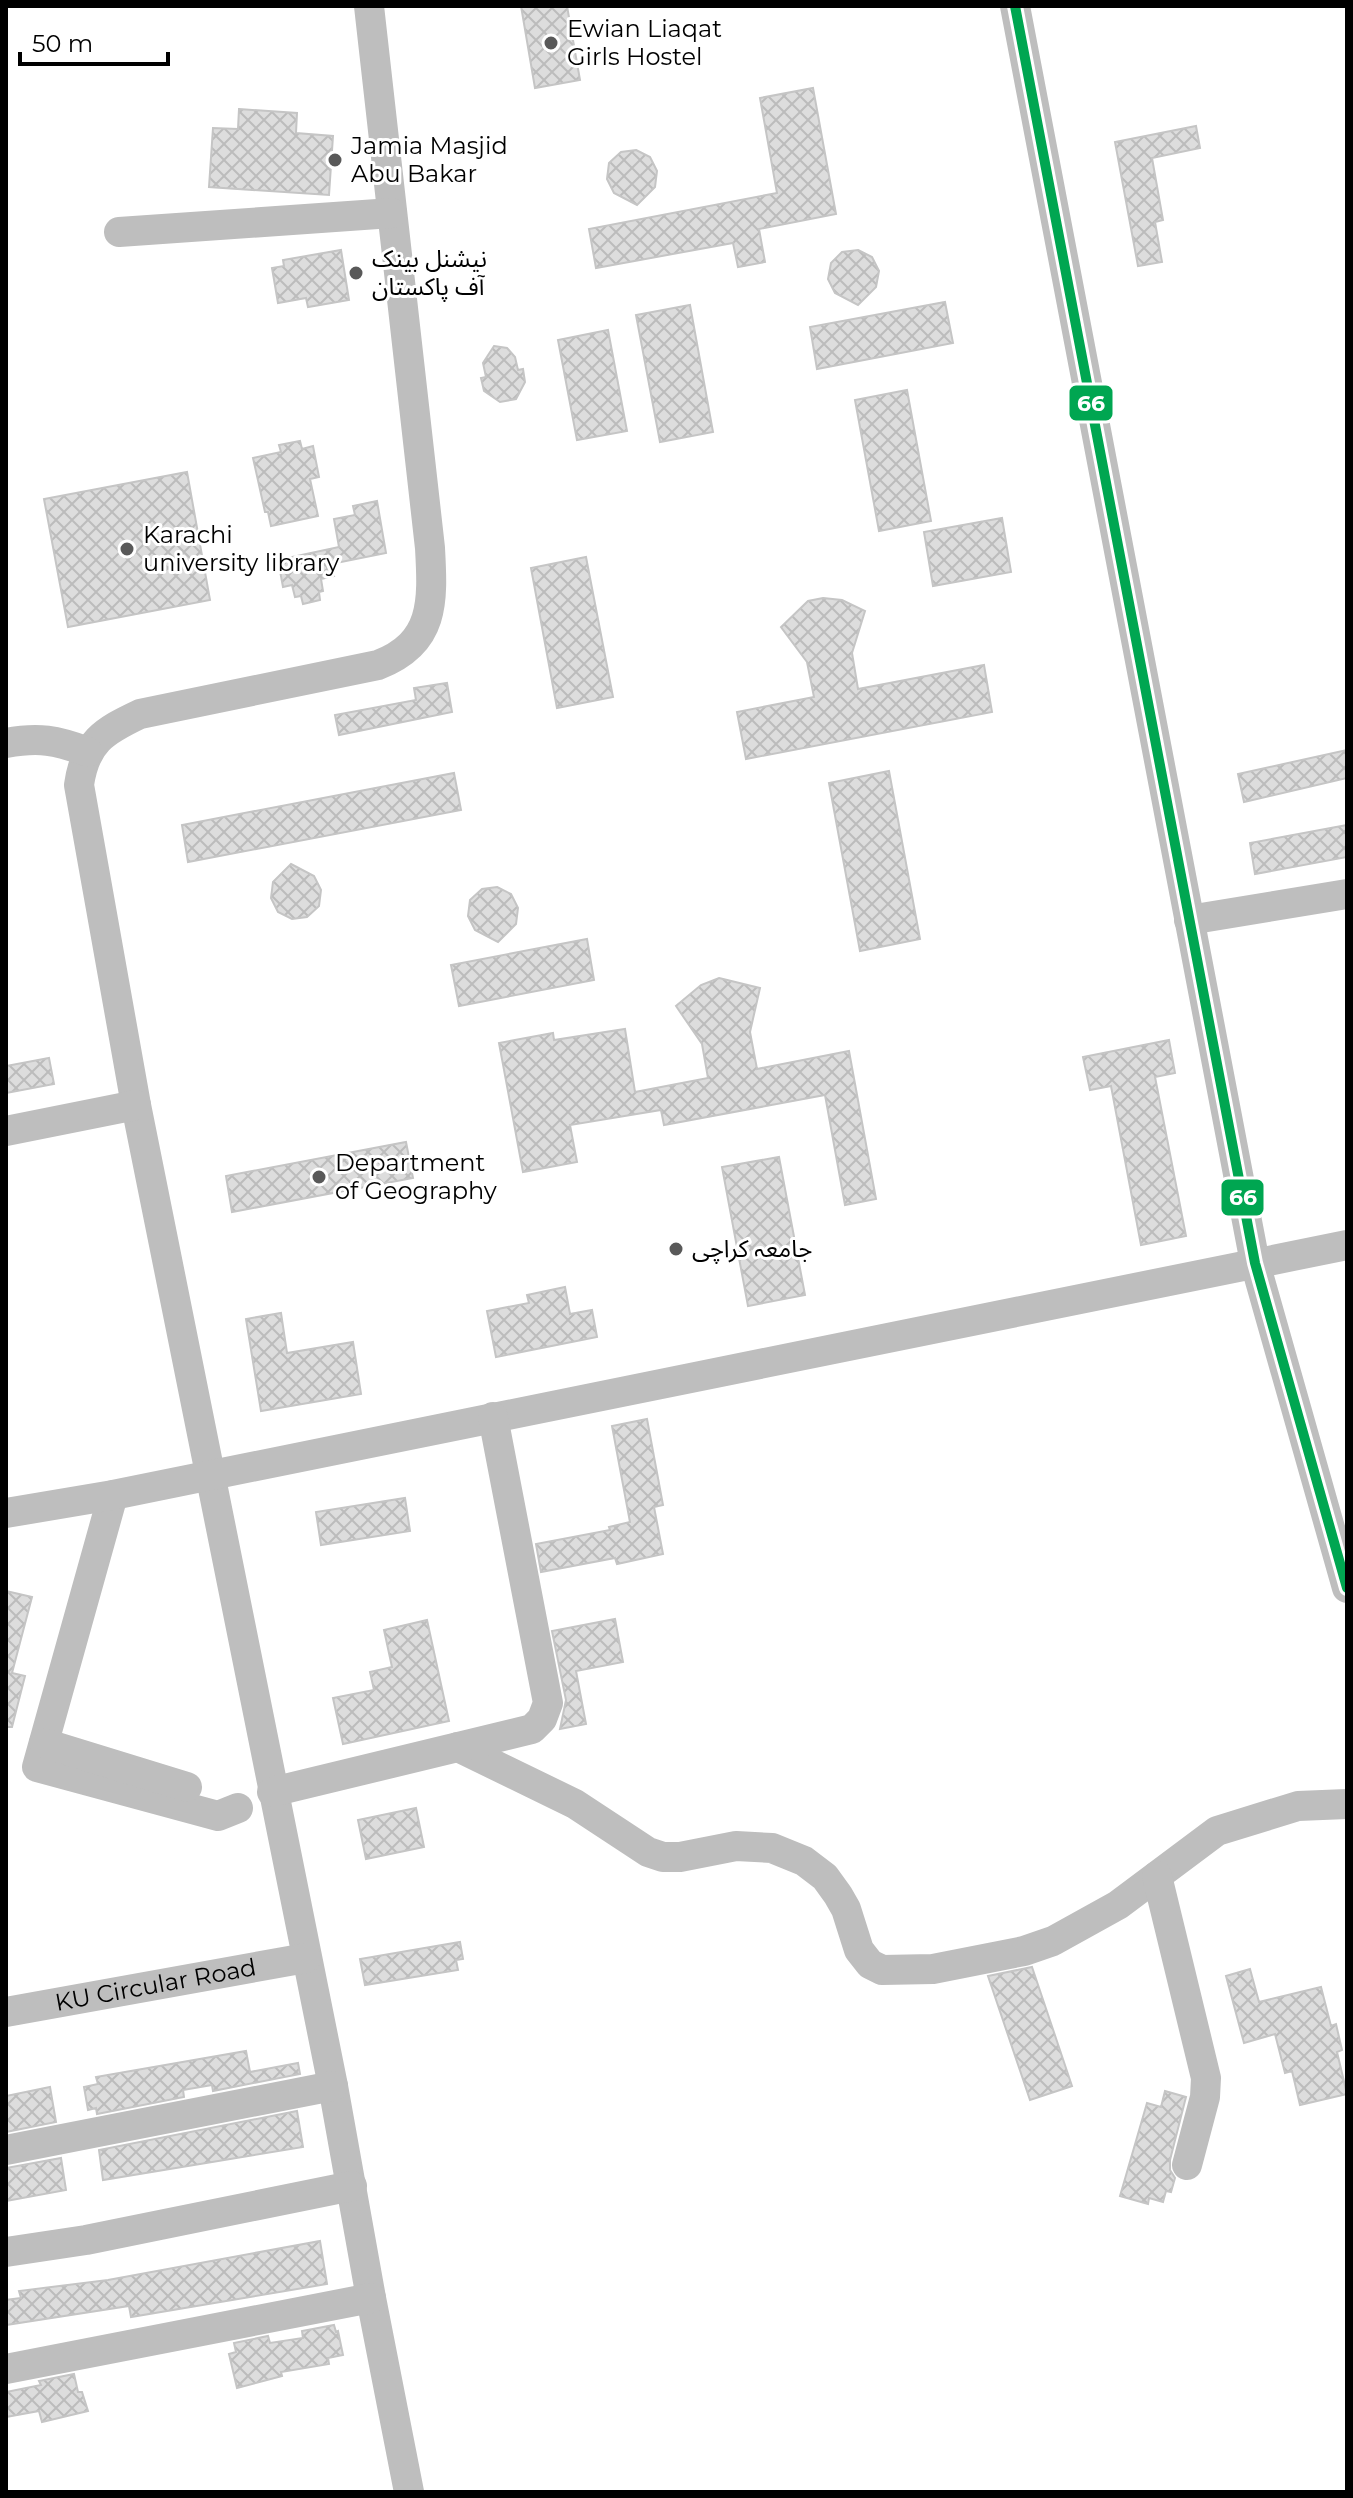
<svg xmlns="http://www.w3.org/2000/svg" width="1353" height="2498" font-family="Montserrat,'Noto Sans Arabic',sans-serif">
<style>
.building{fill:url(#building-cross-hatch);stroke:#c5c5c5;stroke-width:2}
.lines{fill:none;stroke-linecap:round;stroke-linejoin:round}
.minor{stroke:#bebebe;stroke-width:30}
.bus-1-casing{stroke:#fff;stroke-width:16}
.bus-1{stroke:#00a651;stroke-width:10}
.poi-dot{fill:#595959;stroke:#fff;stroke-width:3}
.labels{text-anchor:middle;stroke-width:6;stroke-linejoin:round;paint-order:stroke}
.poi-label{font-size:24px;fill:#000;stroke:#fff;text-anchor:start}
.street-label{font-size:24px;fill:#000;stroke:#fff}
.line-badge{stroke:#fff;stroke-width:3}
.badge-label{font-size:22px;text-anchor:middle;font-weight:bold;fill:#fff}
</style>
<defs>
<pattern id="building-cross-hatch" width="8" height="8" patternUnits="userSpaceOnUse" patternTransform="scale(2)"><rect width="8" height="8" fill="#ddd"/><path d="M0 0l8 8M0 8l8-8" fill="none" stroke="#bcbcbc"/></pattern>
</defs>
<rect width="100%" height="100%" fill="#fff"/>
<path class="building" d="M521 6H567L580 80 535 88Z
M813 88 836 214 759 229 765 262 738 267 733 243 596 268 589 229 777 193 760 98Z
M239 109 297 113 296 133 333 136 329 195 209 187 213 128 238 129Z
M1196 126 1200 148 1152 158 1163 220 1155 222 1162 262 1138 266 1115 142Z
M636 150 650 157 657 171 655 187 637 205 614 193 607 179 609 163 621 152Z
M341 250 349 300 308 307 306 298 278 303 272 268 284 266 283 260Z
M858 250 872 257 879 271 876 287 858 305 835 293 828 279 831 263 842 252Z
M945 302 953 343 817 369 810 327Z
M690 305 713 432 660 442 636 315Z
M608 330 627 431 577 440 558 340Z
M494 346 507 348 515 357 518 370 523 369 525 382 516 399 500 402 484 391 481 378 486 377 483 363Z
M907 390 931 521 879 531 855 400Z
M300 441 302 449 313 446 319 477 310 479 318 516 271 526 268 512H265L253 458 281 452 279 445Z
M187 472 210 600 68 627 44 499Z
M377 501 386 553 331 564 334 576 321 579 323 591 319 592 320 600 303 604 301 596 295 597 292 585 283 587 278 560 339 547 334 519 355 515 353 506Z
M1002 518 1011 572 933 586 924 532Z
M586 557 613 697 557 708 531 568Z
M823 598 842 600 865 611 852 653 858 689 984 665 992 712 746 759 737 712 814 697 807 662 781 627 808 601Z
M447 683 452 712 339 735 335 715 416 700 414 688Z
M1347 750V778L1244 802 1238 774Z
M889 771 920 939 860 951 829 783Z
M454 773 461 810 188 862 182 825Z
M1347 825V857L1255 874 1250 843Z
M291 864 314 876 321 890 319 906 307 917 292 919 278 912 271 898 273 882Z
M497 887 511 894 518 908 516 924 498 942 475 930 468 916 470 900 482 889Z
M587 939 594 980 459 1006 451 965Z
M719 978 760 988 750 1032 757 1069 849 1051 876 1199 845 1205 825 1095 664 1125 661 1110 570 1125 577 1162 523 1172 499 1043 553 1033 554 1040 625 1029 635 1092 708 1078 702 1044 676 1006 701 985Z
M1169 1040 1175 1073 1155 1077 1186 1236 1141 1245 1111 1086 1090 1090 1083 1057Z
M49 1058 54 1084 6 1093V1066Z
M406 1142 413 1178 232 1212 226 1176Z
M779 1157 805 1295 748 1306 722 1167Z
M565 1287 570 1314 592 1310 597 1337 496 1357 487 1311 529 1303 527 1295Z
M281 1313 287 1353 353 1342 361 1394 261 1411 246 1319Z
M647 1419 663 1505 654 1507 663 1554 617 1564 615 1558 541 1572 536 1544 610 1530 609 1527 630 1522 612 1426Z
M405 1498 410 1531 321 1545 316 1512Z
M6 1591 32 1597 12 1673 25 1676 12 1727H6Z
M615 1619 623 1662 576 1671 586 1724 560 1729 566 1700 552 1631Z
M427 1620 449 1721 343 1744 333 1698 374 1690 370 1672 392 1667 384 1630Z
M416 1808 424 1847 366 1859 358 1820Z
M460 1942 463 1959 456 1960 458 1970 365 1985 360 1959Z
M1032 1967 1072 2086 1030 2100 988 1976Z
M1250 1969 1259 2002 1321 1987 1331 2026 1336 2024 1342 2050 1337 2052 1347 2094 1300 2105 1292 2071 1285 2073 1275 2034 1244 2043 1226 1976Z
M246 2051 250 2072 298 2063 300 2074 213 2091 212 2085 183 2090 184 2097 97 2114 96 2108 88 2110 84 2087 98 2084 96 2077Z
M50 2087 56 2122 6 2132V2096Z
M1165 2091 1186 2097 1170 2160V2170L1175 2178 1171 2192 1166 2191 1163 2202 1149 2198 1148 2204 1120 2196 1147 2103 1161 2107Z
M297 2111 303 2147 103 2180 99 2150Z
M61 2158 66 2190 6 2201V2168Z
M320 2241 327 2284 131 2317 129 2306 6 2325V2300L21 2298 19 2291 108 2280Z
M334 2325 336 2332 338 2331 343 2355 328 2358 329 2364 281 2372 282 2376 237 2388 229 2354 236 2352 234 2343 268 2336 270 2343 303 2338 302 2331Z
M74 2374 78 2392H82L88 2411 42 2422 39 2411 6 2417V2392L41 2385 39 2381Z"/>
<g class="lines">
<g class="minor">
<path d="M369 6 430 548C433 602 435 643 378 665L140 714C104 731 85 742 79 785L136 1105 333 2086 371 2298 409 2492"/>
<path d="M1015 6 1255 1263 1347 1588"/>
<path d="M119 232 392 213"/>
<path d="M6 743C39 737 56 740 88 752"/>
<path d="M1189 920 1347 894"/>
<path d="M6 1131 136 1105"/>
<path d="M113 1495 37 1767 218 1816 238 1808"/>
<path d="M6 1513 113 1495 1347 1245"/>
<path d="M44 1743 187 1787"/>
<path d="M458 1747 575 1804 648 1852 663 1857H680L736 1846 772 1848 804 1861 825 1877 838 1895 846 1909 859 1950 870 1964 882 1970 933 1969 1024 1951 1053 1941 1118 1905 1217 1831 1298 1806 1347 1804"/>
<path d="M272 1792 532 1729 542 1719 548 1703 493 1417"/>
<path d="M1157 1876 1206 2078 1205 2097 1187 2165"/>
<path id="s1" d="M6 2012 306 1958"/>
<path d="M6 2150 333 2086"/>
<path d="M6 2252 86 2240 352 2186"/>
<path d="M6 2369 371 2298"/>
</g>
<defs>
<path id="bus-1" d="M1015 6 1255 1263 1347 1588"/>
</defs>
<use href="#bus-1" class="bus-1-casing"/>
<use href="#bus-1" class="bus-1"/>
</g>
<g class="poi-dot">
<circle cx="551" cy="43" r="8"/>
<circle cx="335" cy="160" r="8"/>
<circle cx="356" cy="273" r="8"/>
<circle cx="127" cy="549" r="8"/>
<circle cx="319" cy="1177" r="8"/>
<circle cx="676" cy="1249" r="8"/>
</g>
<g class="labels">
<g class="poi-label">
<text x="567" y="37">Ewian Liaqat<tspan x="567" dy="28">Girls Hostel</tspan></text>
<text x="351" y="154">Jamia Masjid<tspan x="351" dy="28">Abu Bakar</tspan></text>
<text x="372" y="267">نیشنل بینک<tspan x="372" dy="28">آف پاکستان</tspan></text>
<text x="143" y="543">Karachi<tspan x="143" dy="28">university library</tspan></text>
<text x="335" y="1171">Department<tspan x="335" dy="28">of Geography</tspan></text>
<text x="692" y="1257">جامعہ کراچی</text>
</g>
<g class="street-label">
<text dy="8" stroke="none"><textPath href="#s1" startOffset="152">KU Circular Road</textPath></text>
</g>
</g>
<g class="line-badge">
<rect x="1068" y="384" width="46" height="38" rx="8" fill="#00a651"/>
<rect x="1220" y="1178" width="45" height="39" rx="8" fill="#00a651"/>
</g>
<g class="badge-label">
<text x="1091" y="411">66</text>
<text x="1243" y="1205">66</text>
</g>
<rect width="1353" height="2498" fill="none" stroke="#000000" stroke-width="16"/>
<path d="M20 52v12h148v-12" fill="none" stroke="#000000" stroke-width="4"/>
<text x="32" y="52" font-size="24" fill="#000000" stroke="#ffffff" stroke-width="6" paint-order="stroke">50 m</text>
</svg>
